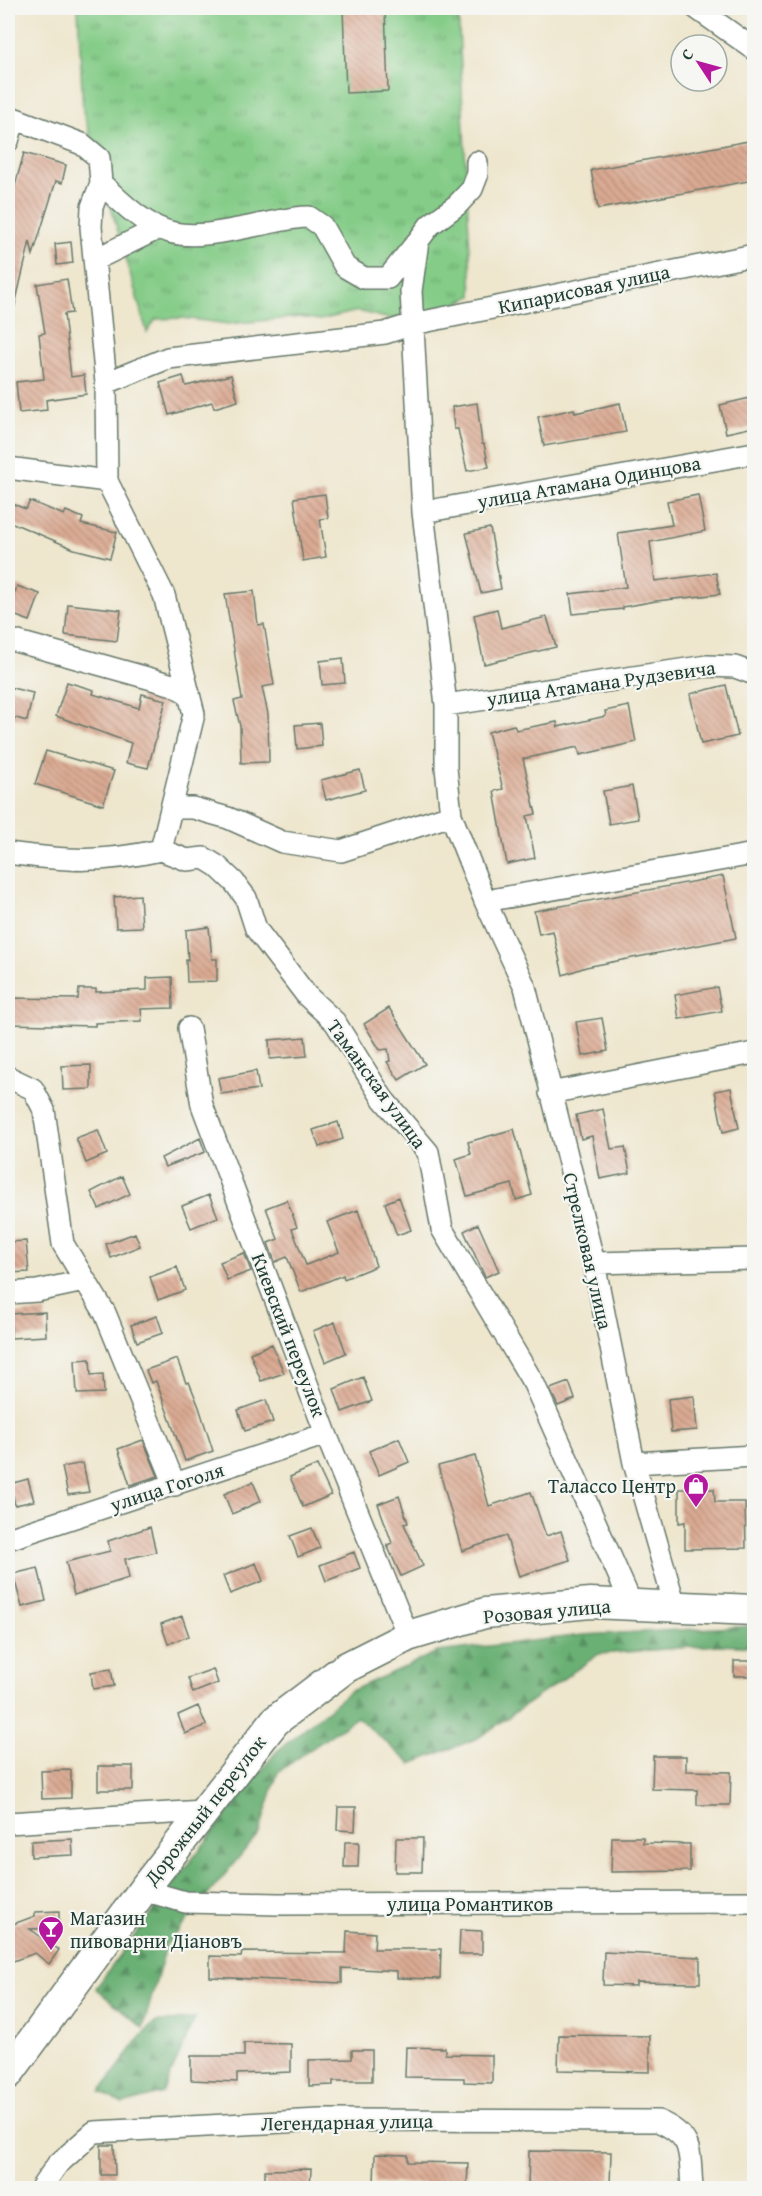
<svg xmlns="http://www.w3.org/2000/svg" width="762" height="2196" font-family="'Gentium Book Plus',serif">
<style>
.grass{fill:url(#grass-tufts);stroke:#52845e;stroke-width:1.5}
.forest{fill:url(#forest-firs);stroke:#457654;stroke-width:1.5}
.building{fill:url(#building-back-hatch)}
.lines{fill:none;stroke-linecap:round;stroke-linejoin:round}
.minor-casing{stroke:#67786a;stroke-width:24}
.secondary-casing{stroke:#67786a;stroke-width:33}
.minor{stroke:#fff;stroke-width:21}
.secondary{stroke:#fff;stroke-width:30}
.labels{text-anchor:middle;stroke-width:4.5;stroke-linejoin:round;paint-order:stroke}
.street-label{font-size:20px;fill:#1f3d34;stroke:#f6f6f2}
.poi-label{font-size:20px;fill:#1f3d34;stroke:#f6f6f2;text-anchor:end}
</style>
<defs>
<pattern id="grass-tufts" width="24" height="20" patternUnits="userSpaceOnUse" patternTransform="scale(1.5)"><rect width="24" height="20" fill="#84cc87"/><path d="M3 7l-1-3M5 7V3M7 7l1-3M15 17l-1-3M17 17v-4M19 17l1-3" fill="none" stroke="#6ba76f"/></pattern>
<pattern id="forest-firs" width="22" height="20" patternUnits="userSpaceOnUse" patternTransform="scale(1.5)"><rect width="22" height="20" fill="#6bb074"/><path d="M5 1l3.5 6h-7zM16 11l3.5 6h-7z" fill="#579060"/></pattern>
<pattern id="building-back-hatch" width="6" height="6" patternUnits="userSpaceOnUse" patternTransform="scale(1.5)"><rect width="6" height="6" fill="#dbaa93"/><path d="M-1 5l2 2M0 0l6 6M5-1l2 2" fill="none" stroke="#b18c79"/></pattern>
</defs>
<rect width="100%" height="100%" fill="#f6f6f2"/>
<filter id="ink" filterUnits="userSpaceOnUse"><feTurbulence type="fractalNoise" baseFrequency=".0167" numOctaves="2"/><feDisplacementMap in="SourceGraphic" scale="12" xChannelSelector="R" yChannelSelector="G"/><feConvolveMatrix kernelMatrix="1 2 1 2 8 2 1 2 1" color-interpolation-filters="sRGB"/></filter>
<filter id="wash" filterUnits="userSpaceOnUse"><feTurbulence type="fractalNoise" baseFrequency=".008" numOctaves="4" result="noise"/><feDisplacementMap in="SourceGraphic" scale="24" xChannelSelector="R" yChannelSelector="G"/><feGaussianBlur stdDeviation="1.35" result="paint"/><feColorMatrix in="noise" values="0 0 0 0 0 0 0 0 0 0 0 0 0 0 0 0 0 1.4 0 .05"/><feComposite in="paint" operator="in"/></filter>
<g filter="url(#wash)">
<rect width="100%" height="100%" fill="#eee6cd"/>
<path class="grass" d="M78 8H458L472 296 434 314 390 319 358 311 320 320 299 317 229 324 182 318 156 319 147 332 83 111Z"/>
<path class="forest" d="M754 1626V1647L719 1645 599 1654 478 1738 411 1764 357 1717 278 1772 259 1833 166 1946 143 2028 96 1988 169 1889 276 1752 349 1692 437 1652 583 1635Z
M195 2018 163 2093 123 2104 100 2092 141 2036 155 2023Z"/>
<g id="blocks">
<path class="building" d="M343 8H385L388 91 346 93Z
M754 140V180L598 209 591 170Z
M24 153 66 165 62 183 56 181 33 255 30 241 13 313 8 312V238L14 213 8 211Z
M71 242 73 263 57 265 55 244Z
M67 279 72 313 64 314 71 377 84 375 86 394 46 400 47 410 19 413 16 382 44 379 39 334 45 333 37 284Z
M231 375 238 401 214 408 212 402 169 415 160 383 183 376 186 386Z
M754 397V427L726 433 720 405Z
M477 403 482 444H484L489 467 467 471 458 429H454L452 407Z
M620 403 626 432 544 446 538 417 574 409 575 413Z
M325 494 328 518 320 519 326 557 303 561 294 498Z
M698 495 705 531 650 542 655 581 716 573 720 594 656 601 623 607V609L573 614 570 594 626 587 618 533 672 525 667 501Z
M30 501 64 515 66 511 83 518 81 524 117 532 110 558 74 549 8 521V502L26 509Z
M490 528 501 589 481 593 466 533Z
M17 586 40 594 30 621 8 613Z
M254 591 258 625 264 624 274 685 262 687 268 714 269 762 241 763 240 726 234 701 242 699 225 594Z
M68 604 121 610 117 641 65 635Z
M497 609 501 628 547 617 556 647 484 664 474 615Z
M343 658 345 683 322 685 320 661Z
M67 682 94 690 93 694 139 708 142 694 166 700 148 768 126 763 131 743 56 716Z
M726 685 738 736 701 744 690 694Z
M8 687 33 693 27 721 8 716Z
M629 706 636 742 580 755 578 747 523 759 536 814 527 816 535 858 507 864 494 791 503 789 488 732 514 725 516 730 557 722 558 727 606 716 605 711Z
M320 723 322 746 297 749 295 725Z
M46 751 114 771 103 805 35 784Z
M360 770 365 790 326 800 321 780Z
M632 786 638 819 609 824 603 791Z
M723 876 736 938 586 967 563 975 553 931 539 934 534 911Z
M140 895 142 927 116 928 114 897Z
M209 927 212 959H217V981L187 982 186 960H188L186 930Z
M172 977 173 1008 141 1009 142 1021 95 1023V1026L8 1024V998L78 999 79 989H96V992L147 990V978Z
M717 987 722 1011 679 1019 675 995Z
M389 1008 425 1064 399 1080 387 1062 390 1061 388 1049 380 1050 364 1024Z
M602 1018 608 1051 582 1056 576 1022Z
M305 1037 307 1056 270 1059 269 1040Z
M91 1065V1089L63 1090 62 1066Z
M256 1071 259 1089 221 1094 218 1078Z
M731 1088 739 1128 723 1132 715 1091Z
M603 1109 611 1149 625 1147 630 1173 600 1179 592 1136 581 1139 576 1115Z
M338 1122 343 1139 319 1147 313 1130Z
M514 1129 532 1195 516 1200 512 1184 467 1196 456 1159 471 1154 468 1142Z
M98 1130 107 1154 86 1163 76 1138Z
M200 1138 205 1152 165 1167 161 1158Z
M122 1176 130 1194 99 1209 91 1192Z
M209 1195 218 1217 191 1228 182 1206Z
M399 1197 411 1230 397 1235 385 1203Z
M287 1200 297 1227 292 1229 306 1265 339 1252 327 1222 358 1210 376 1266 344 1279 343 1275 301 1292 287 1257 275 1262 268 1243 278 1239 266 1208Z
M478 1224 499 1271 485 1277 464 1231Z
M135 1233 140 1246 111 1258 106 1244Z
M26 1241 29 1272 8 1273V1242Z
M244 1253 251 1271 227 1280 220 1262Z
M177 1267 185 1290 158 1300 150 1277Z
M45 1312 46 1336 11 1338 10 1314Z
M157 1316 163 1333 137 1342 131 1325Z
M335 1322 346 1353 325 1362 313 1331Z
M272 1344 284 1373 261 1381 250 1353Z
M90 1359 91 1375 103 1374 104 1393 77 1394 75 1360Z
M177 1359 186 1383 189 1382 199 1407 213 1451 185 1461 156 1381 151 1383 146 1370Z
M363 1377 372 1401 342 1412 334 1389Z
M569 1382 575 1399 558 1406 550 1389Z
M694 1396 697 1430 671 1432 668 1399Z
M266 1400 273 1422 245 1431 238 1410Z
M399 1438 409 1462 379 1475 369 1451Z
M143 1440 158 1476 130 1485 118 1449Z
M475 1456 489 1506 531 1492 546 1536 561 1531 570 1560 519 1576 506 1536 462 1551 438 1466Z
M83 1463 89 1492 68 1495 62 1467Z
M317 1465 331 1495 303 1507 290 1477Z
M28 1479 34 1501 15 1505 10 1484Z
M253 1482 261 1501 232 1514 224 1494Z
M679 1489H714L715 1502H745L746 1548 685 1549V1522L679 1523Z
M399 1496 408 1523 404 1524 423 1566 401 1576 387 1545 392 1543 378 1504Z
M150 1527 156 1552 125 1559 129 1578 74 1595 66 1562 110 1551 108 1541Z
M312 1528 320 1548 298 1557 290 1536Z
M354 1552 360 1568 326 1581 320 1565Z
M256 1563 263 1581 230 1594 223 1576Z
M38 1568 46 1601 22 1607 13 1574Z
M182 1616 189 1636 168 1644 161 1624Z
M734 1661H754V1676H734Z
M111 1669 114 1686 93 1689 91 1672Z
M213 1669 218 1683 193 1693 188 1678Z
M198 1706 206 1725 185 1734 178 1715Z
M653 1756H686V1771L731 1772 730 1805H697V1790L652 1789Z
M98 1766H133V1790H98Z
M71 1770V1798L42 1799 41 1771Z
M338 1807H356L355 1831 337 1830Z
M612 1837H643V1843L690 1844V1871L611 1872Z
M396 1838H423L422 1872H395Z
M72 1839 73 1855 31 1857V1841Z
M345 1842H359L358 1867H344Z
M59 1911V1928L30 1929 59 1950 49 1964 35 1953 8 1963V1926L35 1916V1912Z
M460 1930 482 1931V1954H459Z
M347 1931 375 1933 374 1949H441L440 1979 397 1978V1971L342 1968V1983L210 1977V1956L241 1957 242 1952 346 1953Z
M604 1952 700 1957V1983L636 1982V1986L603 1985Z
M559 2035 650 2036V2072L558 2070Z
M244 2043 291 2044V2072L237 2074V2082L191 2080V2056H244Z
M406 2047 445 2048V2054L492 2055V2083L464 2082V2078L405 2077Z
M352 2050H372V2081H333V2085L309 2086V2060L352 2059Z
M101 2145H114L115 2175H101Z
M529 2151 611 2152 610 2185 528 2187Z
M375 2154 408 2155V2162L468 2163 467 2188H434V2184L374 2183Z
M311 2169 310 2188H265V2170Z"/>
</g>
</g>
<g filter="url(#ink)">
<use href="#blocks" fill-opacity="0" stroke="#67786a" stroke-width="1.5"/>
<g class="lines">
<defs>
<path id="minor" d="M696 8 754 49
M8 116 82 144 99 158 101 183 92 207 91 227 106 383 107 481 164 595 194 714 161 850
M8 141 14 120
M477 162V176L472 189 457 205 430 225 418 241 411 291 423 512 446 705V768L451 815 485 901 525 987 594 1263 634 1463 675 1606
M101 183C161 242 177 242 258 225 275 222 292 217 309 217L322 226 345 267 364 278H388L417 242
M94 260 157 229
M106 383 168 358 385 333 413 324 754 255
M8 468 107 481
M423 512 754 453
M8 639 173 685 189 694
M446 705 707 666 735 667 754 674
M171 808H193L228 818 282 842 341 851 451 815
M161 850 187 860 204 858 217 866 234 882 246 898 256 929 307 996 335 1022 383 1099 428 1152 442 1229 534 1384 632 1605
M8 853C67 861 102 863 161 850
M485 901 754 854
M189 1028 202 1105 326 1434 408 1636
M8 1077 33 1089 44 1110 63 1244 105 1313 175 1485
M550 1093 754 1053
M594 1263 754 1259
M8 1293 37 1291 84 1281
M634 1463 754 1456
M8 1539 326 1434
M8 1823 203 1811
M143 1890 185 1902 278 1904 754 1902
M41 2188 57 2165 94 2132 320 2120 658 2121C695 2137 689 2153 692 2188"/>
<path id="secondary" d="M8 2074 143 1890 275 1721 345 1668 408 1636 485 1613 590 1603 754 1610"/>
</defs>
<use href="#minor" class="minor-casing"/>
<use href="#secondary" class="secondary-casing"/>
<use href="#minor" class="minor"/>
<use href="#secondary" class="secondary"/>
</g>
</g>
<defs>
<symbol id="shop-pin" viewBox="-11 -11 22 30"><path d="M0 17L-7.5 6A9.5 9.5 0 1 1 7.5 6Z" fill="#b5179e" stroke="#f6f6f2"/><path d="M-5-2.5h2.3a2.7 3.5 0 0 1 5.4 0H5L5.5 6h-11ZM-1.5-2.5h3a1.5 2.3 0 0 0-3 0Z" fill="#fff"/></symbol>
<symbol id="bar-pin" viewBox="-11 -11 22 30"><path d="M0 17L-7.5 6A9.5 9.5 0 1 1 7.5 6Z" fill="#b5179e" stroke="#f6f6f2"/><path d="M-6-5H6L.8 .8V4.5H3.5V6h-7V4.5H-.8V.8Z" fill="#fff"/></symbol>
</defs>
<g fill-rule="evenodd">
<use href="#shop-pin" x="681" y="1471" width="30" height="40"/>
<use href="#bar-pin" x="36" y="1914" width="30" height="40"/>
</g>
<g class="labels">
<g class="street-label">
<text transform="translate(584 289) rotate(-12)" y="7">Кипарисовая улица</text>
<text transform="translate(589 482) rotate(-10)" y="7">улица Атамана Одинцова</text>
<text transform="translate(601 683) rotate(-8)" y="7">улица Атамана Рудзевича</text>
<text transform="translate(377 1084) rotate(54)" y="7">Таманская улица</text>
<text transform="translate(588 1251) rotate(77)" y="7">Стрелковая улица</text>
<text transform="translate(289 1335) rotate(69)" y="7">Киевский переулок</text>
<text transform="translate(167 1487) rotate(-18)" y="7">улица Гоголя</text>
<text transform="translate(547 1611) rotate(-5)" y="7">Розовая улица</text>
<text transform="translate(205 1810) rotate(-52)" y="7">Дорожный переулок</text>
<text x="470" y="1911">улица Романтиков</text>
<text transform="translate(347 2122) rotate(-1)" y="7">Легендарная улица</text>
</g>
<g class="poi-label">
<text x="676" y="1493">Талассо Центр</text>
<text x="70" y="1925" text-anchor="start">Магазин<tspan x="70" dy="23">пивоварни Дiановъ</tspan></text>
</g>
</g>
<rect width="762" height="2196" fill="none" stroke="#f6f6f2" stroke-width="30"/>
<g transform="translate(699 63) rotate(306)"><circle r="28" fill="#f6f6f2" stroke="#a0aca6" stroke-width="1.5"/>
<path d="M0-4.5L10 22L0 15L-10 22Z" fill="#b5179e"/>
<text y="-9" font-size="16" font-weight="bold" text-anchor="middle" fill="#1f3d34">С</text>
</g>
</svg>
